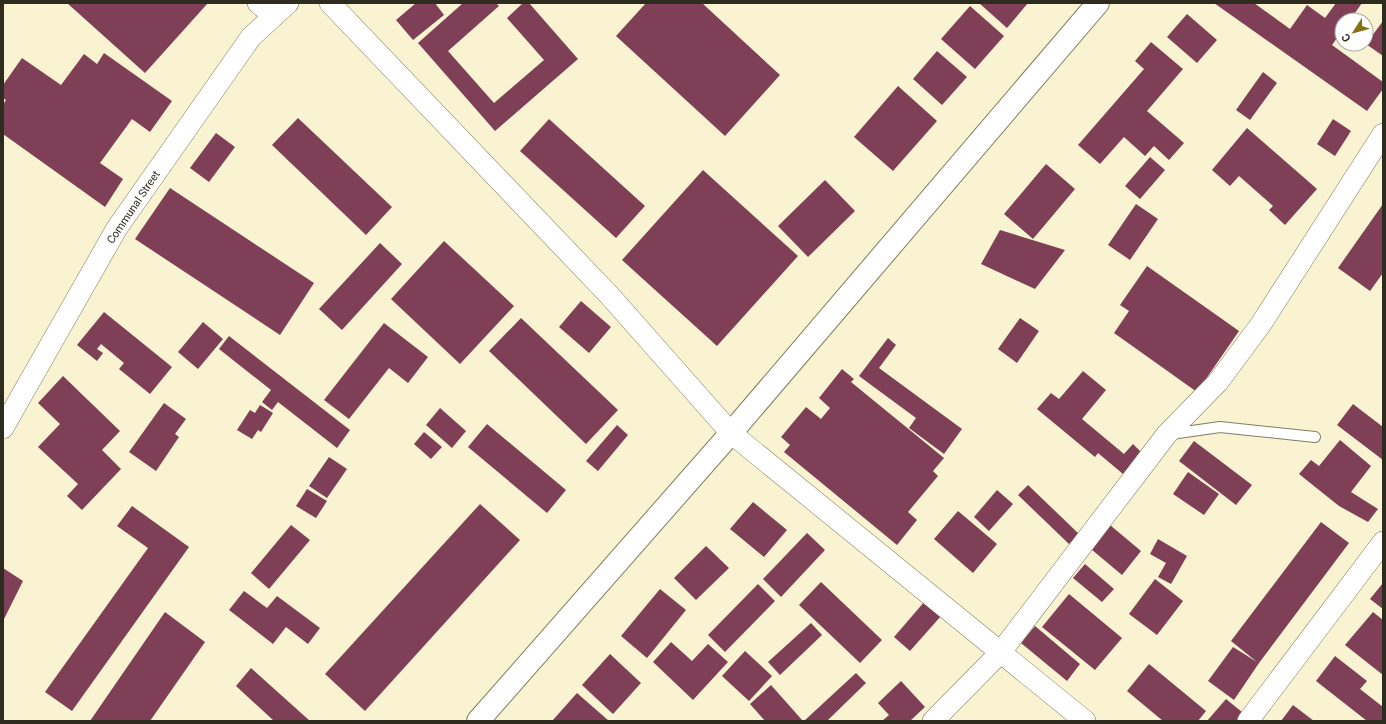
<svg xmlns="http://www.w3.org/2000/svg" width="1386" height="724" font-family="Roboto,sans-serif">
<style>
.building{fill:#7e3f57}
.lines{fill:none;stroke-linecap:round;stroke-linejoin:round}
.lane-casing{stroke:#827d5f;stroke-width:12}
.street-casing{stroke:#827d5f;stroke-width:22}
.primary-casing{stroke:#827d5f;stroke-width:24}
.lane{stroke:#fff;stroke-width:10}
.street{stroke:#fff;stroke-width:21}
.primary{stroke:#fff;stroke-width:22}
.labels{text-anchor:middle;stroke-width:4;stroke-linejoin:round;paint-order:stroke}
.street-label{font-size:11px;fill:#2e2b1f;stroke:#fff}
</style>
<rect width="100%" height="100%" fill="#f9f3d2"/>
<path class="building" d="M67 3H208L145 73Z
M416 3H435L444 15 413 40 396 20Z
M463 3H496L499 6 448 51 494 103 544 60 507 18 523 3H529L578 59 495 131 418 43Z
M646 3H702L780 75 725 136 616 36Z
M979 3H1028L1007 28Z
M1214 3H1254L1290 29 1307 5 1325 18 1336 3H1362L1350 20H1342V31L1332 45 1383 82V89L1367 111Z
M970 6 1004 36 975 69 941 39Z
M1187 14 1217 40 1197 63 1167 37Z
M1383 21V56L1366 44Z
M1151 42 1183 69 1147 111 1184 143 1169 160 1154 146 1145 156 1124 137 1100 164 1078 145 1144 69 1135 61Z
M937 51 967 77 942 105 913 79Z
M104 53 172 101 150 132 132 119 100 163 123 179 105 207 3 134V105L6 100 3 98V85L22 58 61 85 84 54 97 64Z
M1263 72 1277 83 1250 120 1236 110Z
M898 86 937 121 893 171 854 137Z
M298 118 392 207 366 235 272 145Z
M549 119 645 206 616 238 520 151Z
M1333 119 1351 131 1335 156 1317 144Z
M1247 128 1317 189 1285 225 1269 210 1273 206 1239 176 1230 186 1212 170Z
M216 133 235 147 209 182 190 168Z
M1150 157 1165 170 1140 199 1125 186Z
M1046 164 1075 189 1033 239 1004 214Z
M703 170 798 256 717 346 622 260Z
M825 180 855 211 808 257 778 226Z
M170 188 314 283 280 335 135 239Z
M1136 204 1158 219 1130 260 1108 245Z
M1383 204V273L1370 291 1338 268Z
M1000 230 1065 250 1035 289 981 264Z
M444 241 514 306 460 364 391 299Z
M380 243 402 264 342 330 319 309Z
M1147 266 1239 331 1197 392 1114 333 1129 311 1120 305Z
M581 301 611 327 589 353 559 327Z
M104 312 172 367 150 394 119 369 124 363 101 344 97 349 103 353 97 361 77 345Z
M521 318 618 410 586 444 489 351Z
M1020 318 1039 331 1017 363 998 349Z
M203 322 223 339 198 369 178 352Z
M384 323 428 357 408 383 389 368 349 419 324 400Z
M229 336 350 430 337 448 278 402 272 410 262 402 271 390 219 349Z
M888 338 896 345 879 368 962 429 944 454 909 428 916 418 859 376Z
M842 369 854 379 851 382 944 458 933 471 938 476 908 512 917 520 897 545 784 452 790 445 781 437 806 407 821 419 830 408 819 398Z
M1083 371 1106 390 1082 419 1124 454 1133 444 1141 452 1123 474 1098 453 1095 457 1037 409 1051 393 1059 399Z
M63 376 120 431 102 450 121 469 82 510 67 496 78 484 38 447 60 424 38 403Z
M164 403 186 419 175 434 179 437 156 471 129 452Z
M1353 404 1383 427V460L1337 425Z
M260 405 273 413 261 432 258 430 252 439 237 430 250 410 255 413Z
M440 408 466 431 452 448 426 425Z
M487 424 566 490 547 513 468 447Z
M617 425 628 435 598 471 586 461Z
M424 432 442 447 431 459 414 444Z
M1340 440 1371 466 1351 492 1378 509 1368 522 1339 506 1299 474 1311 460 1319 466Z
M1194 441 1252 485 1236 505 1179 461Z
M329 457 347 469 327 498 309 486Z
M1188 472 1219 494 1204 515 1173 494Z
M1028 485 1079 534 1069 544 1018 495Z
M307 489 327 501 316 518 296 506Z
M997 490 1013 504 989 531 974 517Z
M753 502 787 530 764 557 730 529Z
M480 504 520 540 365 711 325 674Z
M132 506 189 547 72 711 45 692 148 548 117 526Z
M958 511 997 544 973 573 934 539Z
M1321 522 1349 543 1259 663 1234 700 1208 681 1233 647 1257 662 1231 641Z
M291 525 310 540 269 589 251 573Z
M1110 525 1141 551 1122 575 1091 549Z
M807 533 825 550 781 597 763 579Z
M1158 539 1187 556 1171 584 1158 577 1166 563 1150 554Z
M706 546 729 568 696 600 674 578Z
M1085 564 1114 589 1102 602 1073 578Z
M3 568 23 581 3 621Z
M1155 579 1183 601 1157 635 1129 614Z
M821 582 882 640 860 663 799 605Z
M1383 583V609L1370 599Z
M758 584 775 601 725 652 708 635Z
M660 589 686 610 647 658 621 636Z
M244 591 267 608 277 596 320 628 308 644 286 627 273 644 229 610Z
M1069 594 1122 638 1095 670 1042 627Z
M925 601 941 616 910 651 894 637Z
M165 612 205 642 150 721H90Z
M1373 612 1383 620V675L1345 645Z
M811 623 822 635 780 675 768 662Z
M1035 626 1080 664 1067 681 1021 643Z
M671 642 692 661 708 644 728 662 693 700 653 662Z
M745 651 772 676 749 701 722 676Z
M610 654 641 683 613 714 582 685Z
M1335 656 1367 681 1360 689 1383 707V721H1367L1316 681Z
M1149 664 1206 711 1198 721H1163L1127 691Z
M251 668 310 721H274L236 686Z
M856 673 866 683 827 721H804Z
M901 681 925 707 910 721H882L889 715 878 703Z
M771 685 802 720 801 721H765L750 704Z
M577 693 609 721H552Z
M1226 699 1248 717 1244 721H1207Z
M1293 705 1314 721H1281Z"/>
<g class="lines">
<defs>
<path id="lane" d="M1171 434 1220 427 1315 437"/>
<path id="street" d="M258 3 274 16
M330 3 610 296 731 433 1085 721
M3 428 117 228 251 37 288 3
M933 721 1000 653 1167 434 1218 382 1261 324 1383 134
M1248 721 1383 542"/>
<path id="primary" d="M478 721 731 433 1098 3"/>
</defs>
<use href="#lane" class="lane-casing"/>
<use href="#street" class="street-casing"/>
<use href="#primary" class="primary-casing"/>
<use href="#lane" class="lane"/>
<use href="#street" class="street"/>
<use href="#primary" class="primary"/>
</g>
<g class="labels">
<g class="street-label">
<text transform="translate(133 207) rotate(-56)" y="4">Communal Street</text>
</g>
</g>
<rect width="1386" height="724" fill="none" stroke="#2e2b1f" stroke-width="8"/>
<g transform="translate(1354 32) rotate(234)"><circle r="19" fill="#ffffff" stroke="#abaaa5"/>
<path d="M0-3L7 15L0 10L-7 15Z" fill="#857112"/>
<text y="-6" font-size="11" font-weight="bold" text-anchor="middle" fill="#2e2b1f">С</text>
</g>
</svg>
